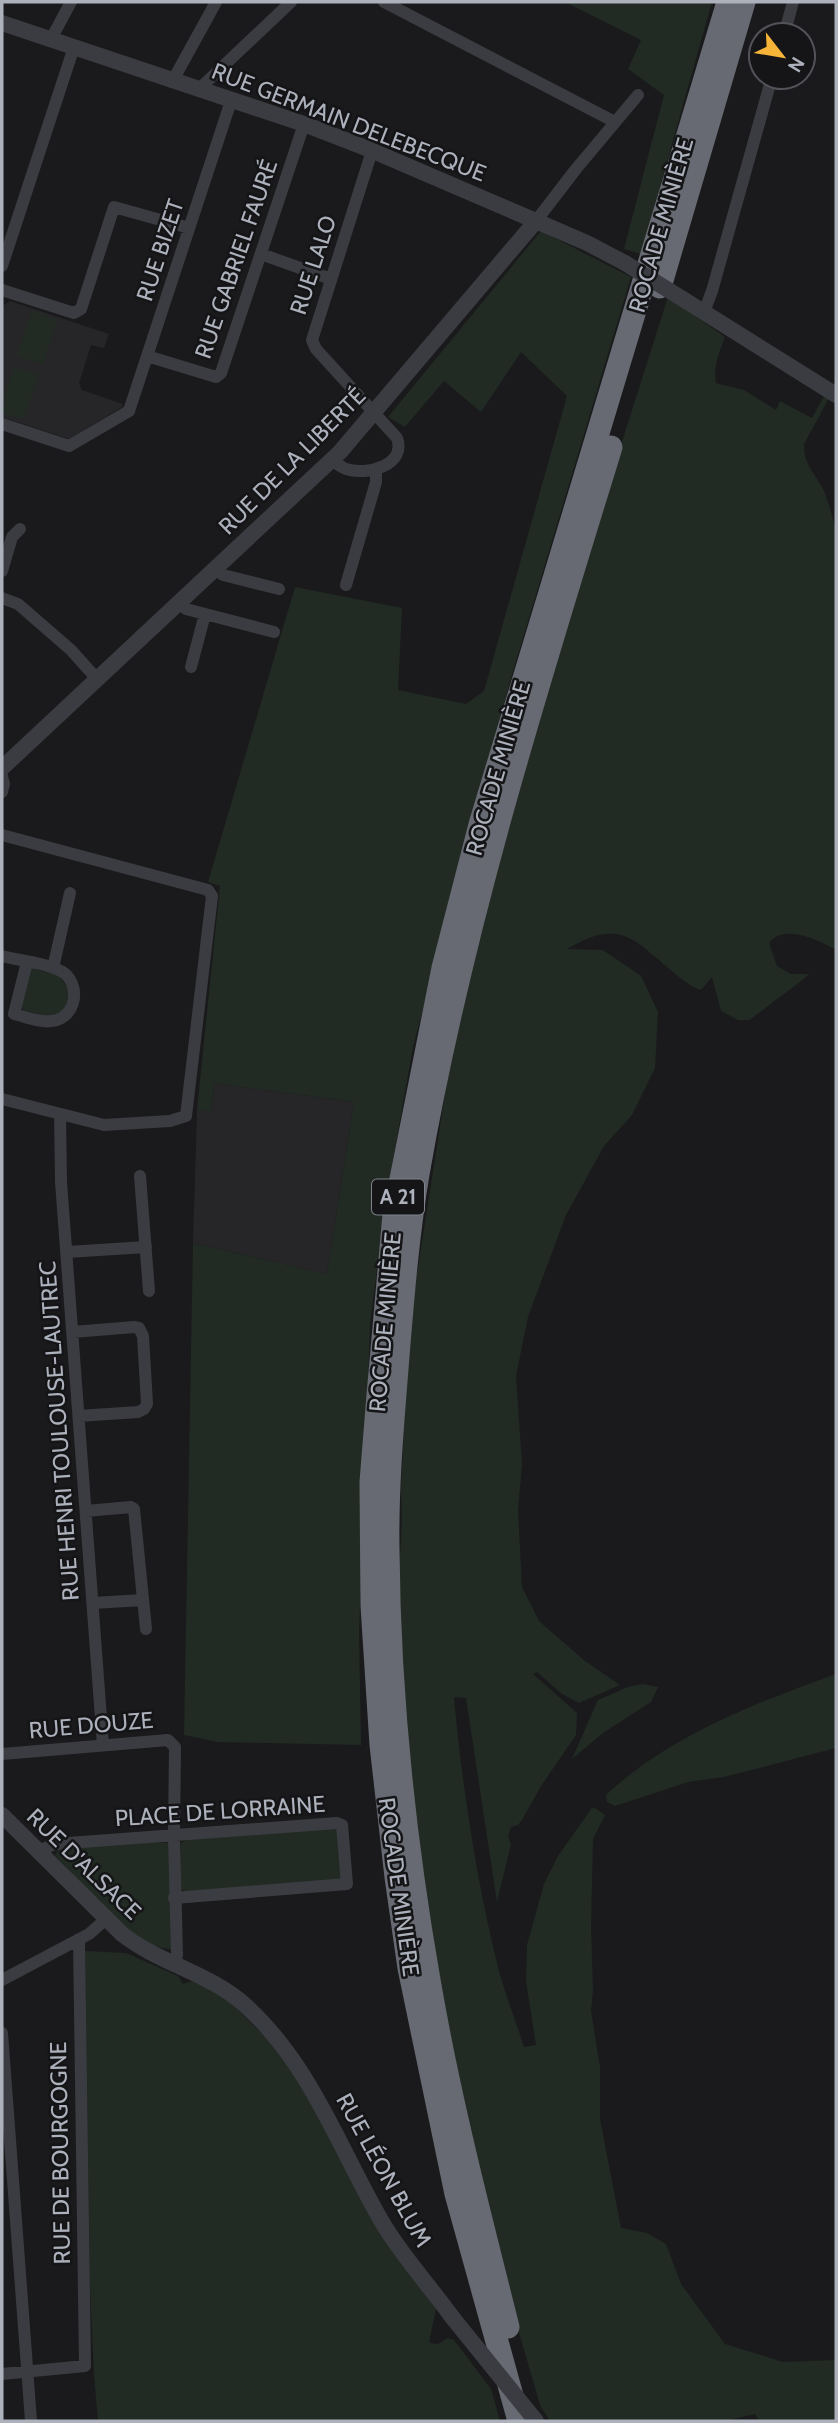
<svg xmlns="http://www.w3.org/2000/svg" width="838" height="2423" font-family="Cabin,sans-serif">
<style>
.built{fill:#262629}
.green{fill:#212b23}
.lines{fill:none;stroke-linecap:round;stroke-linejoin:round}
.minor{stroke:#3b3c41;stroke-width:12}
.tertiary{stroke:#3b3c41;stroke-width:16}
.motorway{stroke:#676a72;stroke-width:23}
.tertiary-bridge{stroke:#3b3c41;stroke-width:16}
.labels{text-anchor:middle;stroke-width:5;stroke-linejoin:round;paint-order:stroke}
.shield{fill:#151517;stroke:#7f828a;stroke-width:2}
.shield-label{font-size:21px;font-weight:bold;fill:#acb1bc}
.street-label{font-size:23px;fill:#acb1bc;stroke:#151517}
</style>
<rect width="100%" height="100%" fill="#1a1a1c"/>
<path class="built" d="M10 301 109 334 104 348 91 345 79 383 82 390 123 404 122 407 69 439 2 417V306Z
M214 1083 354 1102 327 1274 193 1243 197 1110H212Z"/>
<path class="green" d="M565 2H712L641 254 624 249 664 95 628 69 641 40Z
M541 231 631 277 509 685 413 1047 385 1205 370 1325 359 1631 361 1745 218 1742 184 1735 193 1243 327 1274 354 1102 214 1083 212 1111 197 1110 220 886 208 882 295 587 402 608 398 690 466 704 484 691 567 396 521 352 481 412 444 381 405 427 388 417Z
M668 297 725 337C719 353 713 366 716 383L744 390 776 410 780 401 812 418 824 396 829 398 804 444C803 464 816 474 824 491 829 503 832 517 836 530V950C819 940 784 923 769 943L777 966 791 974H809C790 991 769 1004 750 1020H738L721 1011 712 977 701 990C690 986 683 980 673 972 632 938 620 918 567 949L603 950 641 976 658 1012 655 1068 632 1115 604 1146 566 1215 528 1317 516 1376 522 1464 518 1511 522 1587 539 1621 585 1661 620 1685 579 1703 562 1694 537 1672 533 1674 577 1713 576 1735 541 1786 522 1820 518 1825 511 1827 508 1837 511 1844 497 1902 466 1698 454 1697C462 1786 477 1884 499 1971 506 1996 516 2022 524 2047L536 2045 526 1981 527 1945 544 1884 558 1856 592 1808H595L605 1815 593 1839 591 1928 593 1990 591 2011 600 2067V2119L621 2228 647 2233 666 2244 681 2284 725 2344 783 2362 836 2360V2421H759L755 2414 726 2421H550L540 2405 500 2267 430 1946 412 1803 403 1687 399 1571 402 1523 401 1489 409 1325 448 1075 477 936 605 495Z
M32 310 57 320 43 364 17 356Z
M14 367 39 375 24 419 2 413V404Z
M31 968 58 975 70 991 65 1009 51 1017 23 1010 21 1005Z
M836 1674V1748L724 1777 688 1782 615 1806 607 1802 606 1795C670 1735 756 1703 836 1674Z
M643 1684 658 1687 651 1702 603 1733 572 1759 598 1700 628 1687Z
M335 1828 339 1832 342 1876 340 1880 185 1892 180 1888 181 1843 186 1840Z
M158 1842 171 1843V1949C132 1949 82 1883 55 1855L59 1849Z
M85 1951 126 1953 178 1976 183 1984 192 1981 223 1995 268 2040 300 2083 437 2305 429 2342C437 2346 441 2343 447 2338L454 2340 491 2389 500 2421H98L94 2375 90 2287Z"/>
<g class="lines">
<path class="minor" d="M384 2 615 122
M784 35 793 2
M51 39 71 2
M172 82 216 2
M199 89 291 2
M536 221 576 169 638 95
M261 254 331 279
M2 266 74 47
M2 290 74 313 81 309 114 207 189 228
M704 312 712 291 772 77
M147 356 216 377 221 373 304 124
M2 424 69 446 129 411 231 101
M331 460C336 463 341 467 346 469 367 476 407 465 397 438L316 349 312 340 372 151
M215 569 223 575 279 589
M2 571 12 537 20 529
M346 585 376 482V470
M2 598 18 604 71 650 97 679
M179 603 186 609 274 632
M191 667 205 614
M2 776 4 784 2 792
M2 835 208 890 212 896 186 1116 170 1121 104 1125 2 1099
M2 956C20 961 44 962 61 971 82 983 77 1018 52 1021 41 1023 26 1017 14 1014L27 962
M53 968 70 893
M60 1114 61 1182 103 1745
M140 1176 149 1291
M67 1252 146 1247
M73 1332 134 1327 139 1328 143 1336 147 1404 144 1409 138 1412 79 1416
M86 1511 131 1507 134 1509 146 1629
M93 1603 143 1600
M2 1754 168 1740 175 1747 174 1835 177 1955 174 1964
M38 1851 55 1844 337 1823 342 1825 347 1884 174 1898
M2 1980 89 1934 105 1920
M2 2033 31 2421
M2 2374 85 2366 79 1939"/>
<path class="tertiary" d="M2 23 304 124 366 148 587 243 625 263
M686 301 836 395
M2 768 340 452 536 221
M2 1815 122 1934C160 1964 210 1973 246 2006 311 2065 339 2148 382 2222 402 2256 429 2285 452 2317"/>
<path class="motorway" d="M660 287 744 2
M508 2327C479 2212 449 2097 429 1980 404 1837 389 1693 388 1548 387 1484 393 1420 398 1356 403 1295 408 1234 418 1174 461 927 537 687 611 447
M519 2421 456 2194 409 1968 396 1877 381 1745 372 1606 371 1482 378 1395 394 1214 443 968 481 821 728 2"/>
<path class="tertiary-bridge" d="M625 263 686 301
M452 2317 536 2421"/>
</g>
<g class="labels">
<rect class="shield" x="372" y="1179.5" width="52" height="35" rx="5"/>
<g class="shield-label">
<text x="398" y="1204">A 21</text>
</g>
<g class="street-label">
<text transform="translate(349 122) rotate(21)" y="8">RUE GERMAIN DELEBECQUE</text>
<text transform="translate(661 225) rotate(-74)" y="8">ROCADE MINIÈRE</text>
<text transform="translate(160 250) rotate(-72)" y="8">RUE BIZET</text>
<text transform="translate(236 259) rotate(-71)" y="8">RUE GABRIEL FAURÉ</text>
<text transform="translate(313 265) rotate(-72)" y="8">RUE LALO</text>
<text transform="translate(292 461) rotate(-45)" y="8">RUE DE LA LIBERTÉ</text>
<text transform="translate(498 768) rotate(-74)" y="8">ROCADE MINIÈRE</text>
<text transform="translate(385 1322) rotate(-85)" y="8">ROCADE MINIÈRE</text>
<text transform="translate(59 1431) rotate(-94)" y="8">RUE HENRI TOULOUSE-LAUTREC</text>
<text transform="translate(91 1725) rotate(-5)" y="8">RUE DOUZE</text>
<text transform="translate(220 1811) rotate(-4)" y="8">PLACE DE LORRAINE</text>
<text transform="translate(84 1864) rotate(44)" y="8">RUE D'ALSACE</text>
<text transform="translate(399 1887) rotate(82)" y="8">ROCADE MINIÈRE</text>
<text transform="translate(60 2153) rotate(-91)" y="8">RUE DE BOURGOGNE</text>
<text transform="translate(384 2170) rotate(61)" y="8">RUE LÉON BLUM</text>
</g>
</g>
<rect width="838" height="2423" fill="none" stroke="#acb1bc" stroke-width="7"/>
<g transform="translate(782 56) rotate(121)"><circle r="33" fill="#151517" stroke="#515359" stroke-width="2"/>
<path d="M0-5L12 26L0 18L-12 26Z" fill="#f6b538"/>
<text y="-10" font-size="19" font-weight="bold" text-anchor="middle" fill="#acb1bc">N</text>
</g>
</svg>
